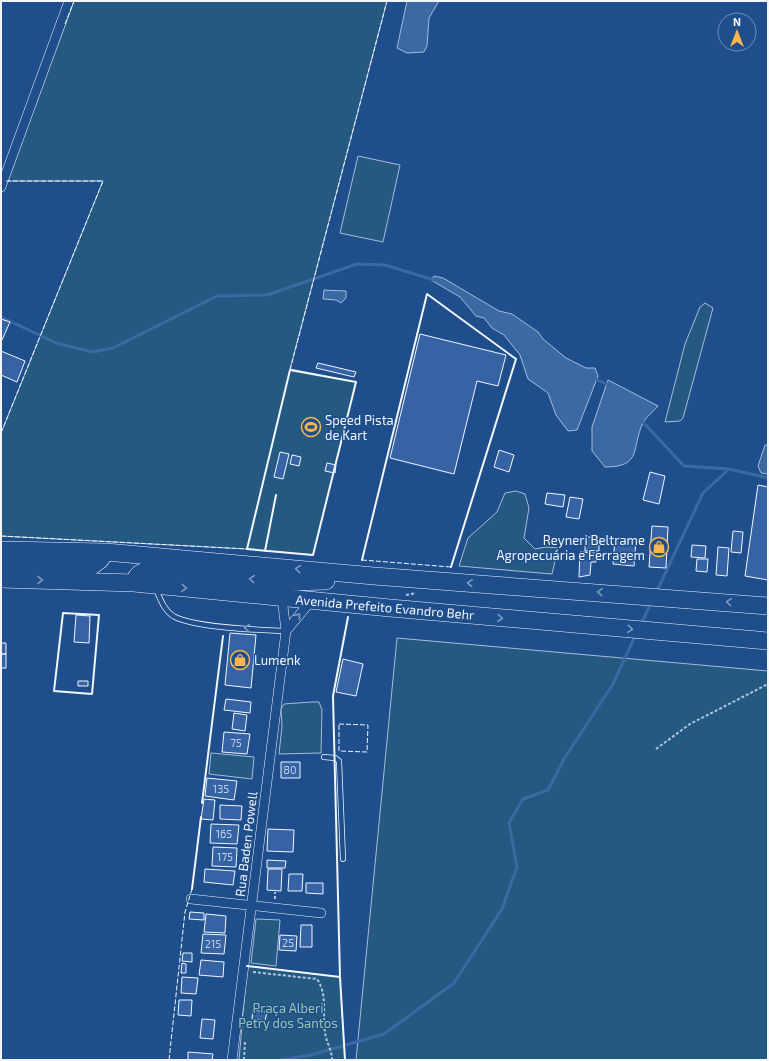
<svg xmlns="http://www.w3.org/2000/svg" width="769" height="1061" font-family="'Exo 2',sans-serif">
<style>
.green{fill:#245a82;stroke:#a8bbd7}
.water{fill:#3b69a3;stroke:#a8bbd7}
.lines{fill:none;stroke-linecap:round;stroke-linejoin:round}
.stream{stroke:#3b69a3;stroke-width:3}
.building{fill:#3563a3;stroke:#f2f6ff}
.lane-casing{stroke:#f2f6ff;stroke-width:6}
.street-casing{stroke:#f2f6ff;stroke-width:10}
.highway-casing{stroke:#f2f6ff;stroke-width:18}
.path{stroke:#b3c4dc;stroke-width:2;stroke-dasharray:3 2;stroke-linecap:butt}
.lane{stroke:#1f4e8c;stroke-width:4.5}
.street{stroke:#1f4e8c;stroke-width:9}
.highway{stroke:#1f4e8c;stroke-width:17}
.fence{stroke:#f2f6ff;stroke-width:1;stroke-dasharray:5 2;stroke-linecap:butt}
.wall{stroke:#f2f6ff;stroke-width:2}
.oneway{stroke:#7e9ac0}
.labels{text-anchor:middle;stroke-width:3;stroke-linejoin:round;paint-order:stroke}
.number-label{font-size:11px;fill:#c3d1e8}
.poi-label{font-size:13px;fill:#f2f6ff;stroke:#1f4e8c;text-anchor:start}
.street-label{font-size:13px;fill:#f2f6ff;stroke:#1f4e8c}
.park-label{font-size:13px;fill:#97c8a6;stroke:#1f4e8c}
</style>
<rect width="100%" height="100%" fill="#1f4e8c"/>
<path class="green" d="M74 1H387L290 369 356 382 313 555 247 549 1 536V433L103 181H6Z
M358 156 400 165 383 242 340 233Z
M705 303 713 308 683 418 680 421 665 422 685 344 700 307Z
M516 491 525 494 529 508 524 538 535 549 546 547 558 548 552 574 459 566 468 538 497 512 505 493Z
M397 638 768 671V1060H356Z
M312 702H319L322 710 321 753 279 754 282 726 281 709 284 704Z
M211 753 254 757 252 779 209 774Z
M256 919 280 920 276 966 251 963Z
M247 966 340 977 345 1060H239Z"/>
<path class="water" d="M407 1H439L429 18 427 46 424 52 407 53 397 48Z
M434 276 443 278 499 311 512 314 538 332 543 339 566 358 586 368H595L598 376 577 430 568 431 556 415 548 393 528 379 520 355 504 335 492 328 484 318 476 316 460 297 431 280Z
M324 290 346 291V298L341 303 336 300 323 299Z
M608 380 658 406C653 412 646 417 643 423 631 447 643 467 605 467L592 451V427Z
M765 445H768V474L761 473 758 466Z"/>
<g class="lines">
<path class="stream" d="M1 317 56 343 93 352 113 348 217 296 267 295 357 264 385 265 434 280
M593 378 609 385
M641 420 684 466 729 469
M656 593 703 493 729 469 768 478
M641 624 651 603
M281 1060 311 1055 384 1034 454 983 502 909 517 867 509 823 523 799 548 790 564 759 613 684 635 636"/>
</g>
<path class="building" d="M1 319 10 322 2 340H1Z
M420 334 506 355 498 386 477 381 454 474 390 458Z
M1 351 25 361 17 382 1 375Z
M318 363 356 372 354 377 316 368Z
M499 450 514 455 509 472 494 467Z
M280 452 289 454 283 479 274 477Z
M292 455 301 457 299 466 290 464Z
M327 463 336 465 335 473 325 471Z
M650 472 665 476 659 504 643 500Z
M758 485 768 487V580L745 576Z
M547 493 565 495 563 507 545 504Z
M570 497 583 499 579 519 566 517Z
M652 526 668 527 666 568 649 567Z
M733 531 743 532 741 553 731 552Z
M585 537H599V551H585Z
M615 538 636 540 634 566 613 564Z
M692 545 706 546 705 558 691 557Z
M718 547 729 548 727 576 716 575Z
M580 552 597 553 596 562H591L590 575 579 577Z
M697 559H708L707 572 696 571Z
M76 615 90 616 89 643 74 642Z
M230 633 256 635 251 688 225 685Z
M1 643H6V654H1Z
M1 654H6V668H1Z
M343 659 363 664 356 696 336 692Z
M78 681H88V686H78Z
M226 699 251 702 250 713 224 710Z
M234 713 247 715 245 731 232 729Z
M224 732 250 734 247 754 222 752Z
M281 762H300V778H281Z
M207 778 237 781 234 800 205 796Z
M204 799 215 800 213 820 201 819Z
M220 805 242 806 241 820 220 819Z
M211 824 239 825 237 844 210 843Z
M268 829 294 830 293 852 267 851Z
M213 847 237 848 236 867 212 866Z
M267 860 286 861 285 868H267Z
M205 869 235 871 233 885 204 882Z
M268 869H282L281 891 267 890Z
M289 874H303L302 891H288Z
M306 883H323V894L306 893Z
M190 912 204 913V920L189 919Z
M206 914 226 916 225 933 204 932Z
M301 925H312V947H300Z
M203 934 226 935 224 954 201 953Z
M280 935 297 936 296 951 279 950Z
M183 953H192V962L182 961Z
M201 960 224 962 223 977 199 975Z
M182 963 186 964V973H181Z
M182 977 198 978 196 994 181 993Z
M179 1000H192L191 1016 178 1015Z
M253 1010 267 1012 265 1021 252 1019Z
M202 1019 215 1020 213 1039 200 1038Z
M188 1052 213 1054 212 1060H188Z"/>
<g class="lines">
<defs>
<path id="lane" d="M156 589C160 599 165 612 175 617 197 628 260 630 286 631
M324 757 335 758 339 761 343 859"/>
<path id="street" d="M1 187 69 1
M286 631 311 601
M191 899 321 913
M232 1060 286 631 282 598"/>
<path id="highway" d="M1 550 106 552 374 576 768 606
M1 567 92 566 100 560 106 552
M1 579 134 583 390 608 768 641
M134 583C137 572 143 571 154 570L291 582 326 581"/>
</defs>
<use href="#lane" class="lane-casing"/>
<use href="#street" class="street-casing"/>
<use href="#highway" class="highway-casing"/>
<path class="path" d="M406 595 416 593
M656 749 690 724 768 684
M275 899V892
M253 972 317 979C328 995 322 1014 325 1032 326 1042 332 1050 332 1060
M244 1060 245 1041"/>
<use href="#lane" class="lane"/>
<use href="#street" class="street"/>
<use href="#highway" class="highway"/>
<path class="fence" d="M65 24 74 1
M290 370 387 1
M1 433 103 181H6
M1 536 247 549
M362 560 451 567
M339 724 368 725 367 752 339 751Z
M169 1060 185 912 192 889"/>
<path class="wall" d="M290 370 356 382 313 555 247 549Z
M265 551 276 495
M362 560 427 294 516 359 451 567
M63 613 99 615 92 694 54 691Z
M202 803 223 636
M192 889 201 817
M247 966 340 977
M345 1060 340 977 333 696 348 617"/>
</g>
<defs><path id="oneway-chevron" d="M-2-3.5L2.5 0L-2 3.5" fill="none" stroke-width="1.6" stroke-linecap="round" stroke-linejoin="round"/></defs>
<g class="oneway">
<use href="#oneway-chevron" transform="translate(298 569) rotate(-175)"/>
<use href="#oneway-chevron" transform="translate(252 579) rotate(-175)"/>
<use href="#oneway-chevron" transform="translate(40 580) rotate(1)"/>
<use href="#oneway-chevron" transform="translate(470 583) rotate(-176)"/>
<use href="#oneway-chevron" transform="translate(184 588) rotate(5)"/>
<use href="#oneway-chevron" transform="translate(600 592) rotate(-176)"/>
<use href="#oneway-chevron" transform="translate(729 602) rotate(-175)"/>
<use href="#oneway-chevron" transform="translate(298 616) rotate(-51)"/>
<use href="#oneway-chevron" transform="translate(500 618) rotate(5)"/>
<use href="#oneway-chevron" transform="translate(247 628) rotate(-174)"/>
<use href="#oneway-chevron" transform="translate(630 629) rotate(5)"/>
</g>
<defs>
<symbol id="stadium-ring" viewBox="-11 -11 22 22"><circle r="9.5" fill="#1f4e8c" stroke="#ffb74d" stroke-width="1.5"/><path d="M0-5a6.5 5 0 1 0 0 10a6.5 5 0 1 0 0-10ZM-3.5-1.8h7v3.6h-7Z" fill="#ffb74d"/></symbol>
<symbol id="shop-ring" viewBox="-11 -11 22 22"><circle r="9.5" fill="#1f4e8c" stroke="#ffb74d" stroke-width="1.5"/><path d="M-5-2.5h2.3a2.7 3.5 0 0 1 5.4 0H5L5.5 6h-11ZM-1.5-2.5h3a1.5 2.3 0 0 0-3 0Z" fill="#ffb74d"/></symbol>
</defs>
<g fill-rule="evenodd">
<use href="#stadium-ring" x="300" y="416" width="22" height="22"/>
<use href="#shop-ring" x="648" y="536" width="22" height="22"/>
<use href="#shop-ring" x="229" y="649" width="22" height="22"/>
</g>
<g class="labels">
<g class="number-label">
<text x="236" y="747">75</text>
<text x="290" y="774">80</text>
<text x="221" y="793">135</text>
<text x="224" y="838">165</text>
<text x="225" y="861">175</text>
<text x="288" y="947">25</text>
<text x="213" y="948">215</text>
</g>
<g class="poi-label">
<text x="325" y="425">Speed Pista<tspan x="325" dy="15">de Kart</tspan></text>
<text x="645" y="545" text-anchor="end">Reyneri Beltrame<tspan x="645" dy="15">Agropecuária e Ferragem</tspan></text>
<text x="254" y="665">Lumenk</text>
</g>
<g class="street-label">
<text transform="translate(385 607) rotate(5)" y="5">Avenida Prefeito Evandro Behr</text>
<text transform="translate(246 844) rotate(-83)" y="5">Rua Baden Powell</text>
</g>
<g class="park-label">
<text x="288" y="1013">Praça Alberi<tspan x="288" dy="15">Petry dos Santos</tspan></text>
</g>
</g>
<rect width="769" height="1061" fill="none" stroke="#f2f6ff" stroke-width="4"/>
<g transform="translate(737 32)"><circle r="19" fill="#1f4e8c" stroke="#7391ba"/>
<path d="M0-3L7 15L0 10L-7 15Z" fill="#ffb74d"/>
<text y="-6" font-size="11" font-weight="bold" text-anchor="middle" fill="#f2f6ff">N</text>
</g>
</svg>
